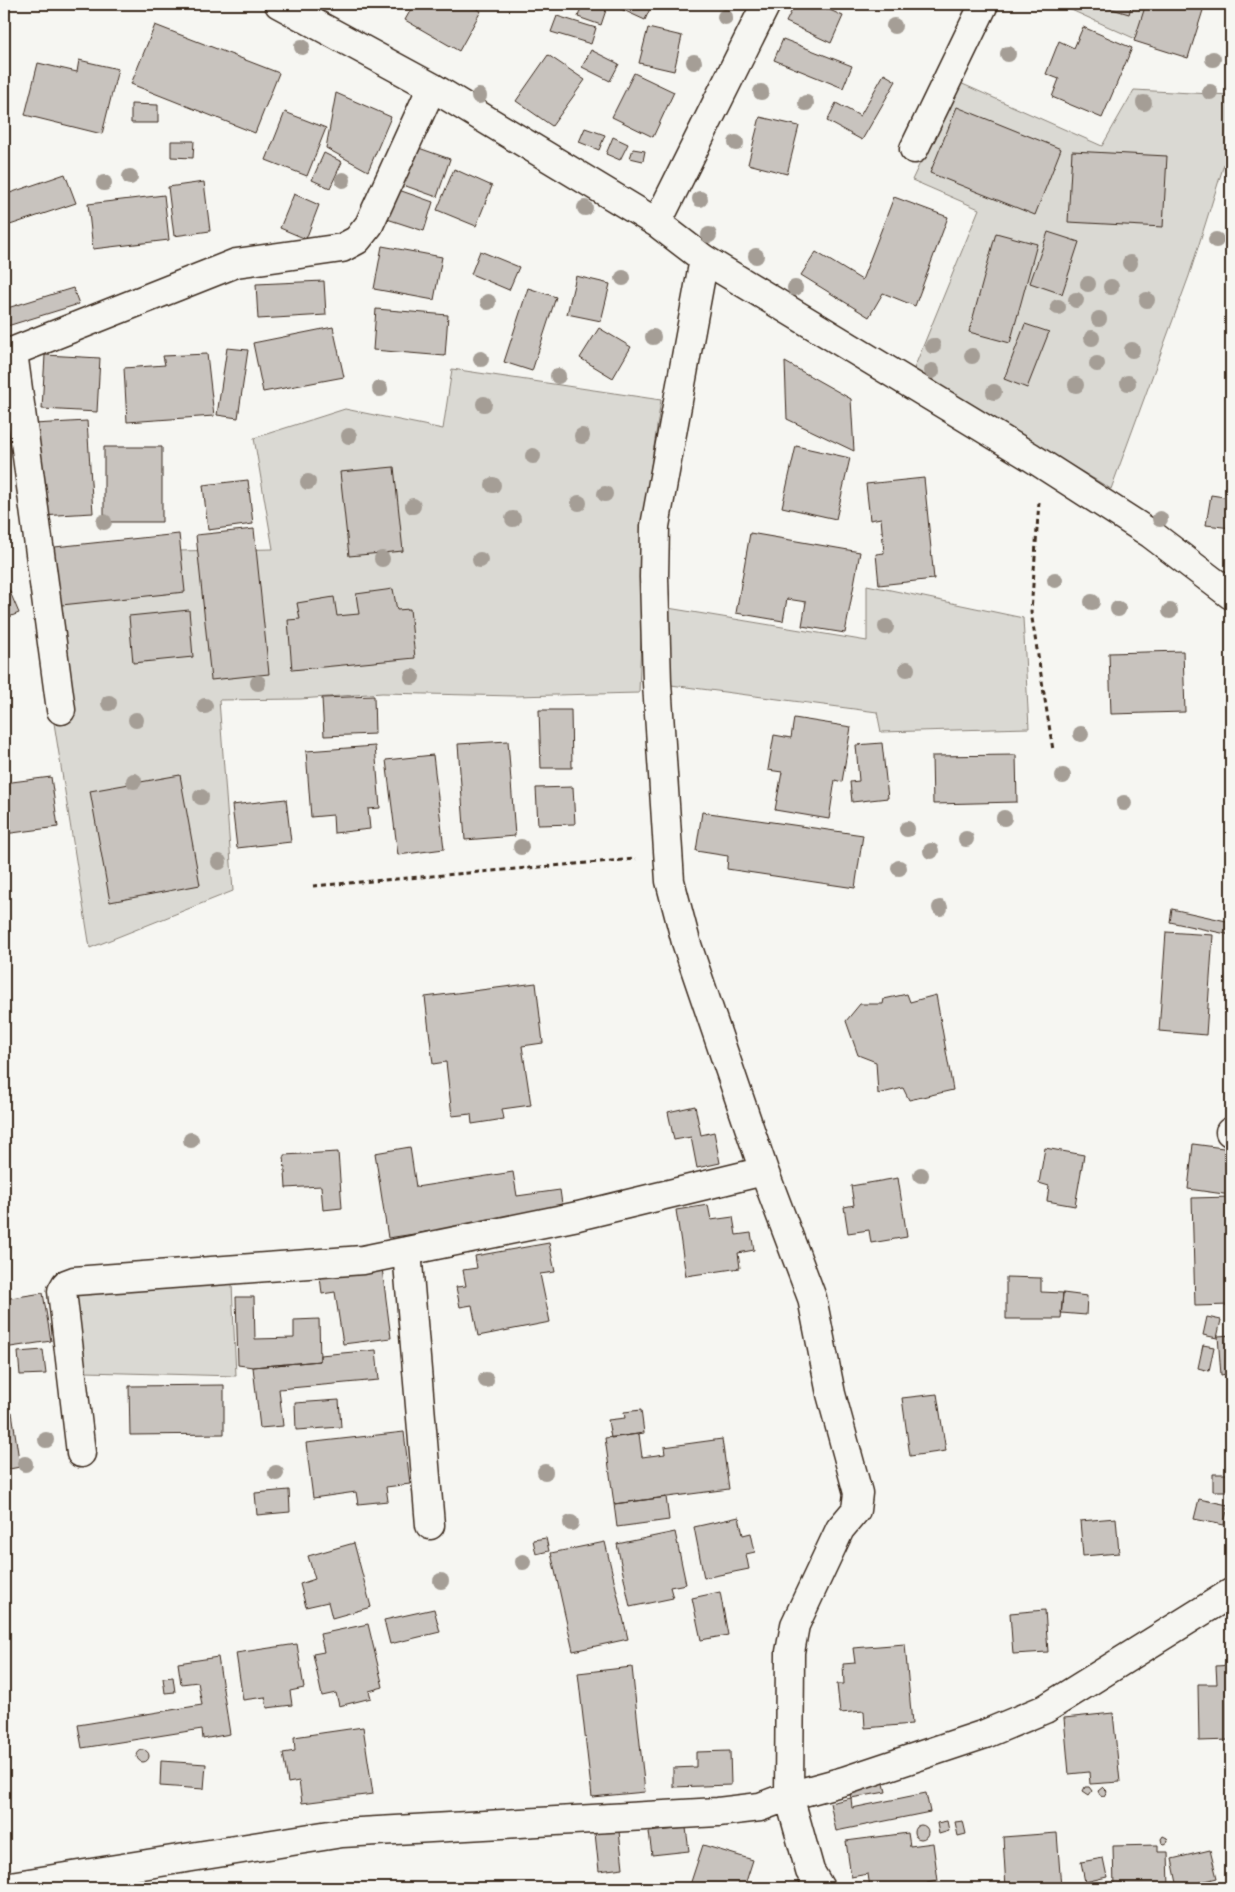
<svg xmlns="http://www.w3.org/2000/svg" width="1235" height="1892" font-family="'Architects Daughter',sans-serif">
<style>
.green{fill:#dad9d3;stroke:#8a8278}
.building{fill:#c8c3be;stroke:#3b2a1e}
.lines{fill:none;stroke-linecap:round;stroke-linejoin:round}
.minor-casing{stroke:#3b2a1e;stroke-width:31}
.path{stroke:#3b2a1e;stroke-width:3;stroke-dasharray:5 4;stroke-linecap:butt}
.minor{stroke:#f6f6f2;stroke-width:28}
.tree{fill:#a59e96}
</style>
<rect width="100%" height="100%" fill="#f6f6f2"/>
<filter id="ink" filterUnits="userSpaceOnUse"><feTurbulence type="fractalNoise" baseFrequency=".02" numOctaves="2"/><feDisplacementMap in="SourceGraphic" scale="10" xChannelSelector="R" yChannelSelector="G"/><feConvolveMatrix kernelMatrix="1 2 1 2 8 2 1 2 1" color-interpolation-filters="sRGB"/></filter>
<g filter="url(#ink)">
<path class="green" d="M1058 4H1164L1149 45Z
M958 82 1102 146 1134 90 1231 95V142L1189 276 1111 489 913 371 979 209 912 180Z
M452 369 661 400 646 500 639 693 515 696 382 693 300 699 219 700 233 891 90 948 54 723 36 554 273 549 254 438 345 409 443 429Z
M867 585 1023 618 1029 728 881 732 877 712 671 685 668 608 867 641Z
M232 1284 236 1376 86 1372 76 1294Z"/>
<path class="building" d="M414 4H468L481 11 459 51 405 20Z
M582 4H608L601 25 578 17Z
M610 4H652L645 20Z
M795 4H822L821 6 843 16 831 43 786 22Z
M1095 4H1132L1129 14Z
M1146 4H1205L1188 58 1134 41Z
M557 16 596 28 591 44 551 32Z
M155 25 279 73 255 133 131 84Z
M1083 27 1132 48 1102 118 1052 97 1059 79 1046 74 1059 41 1074 48Z
M648 28 682 36 674 71 639 63Z
M783 39 852 66 843 88 774 60Z
M591 50 619 64 610 81 582 67Z
M548 55 585 80 552 126 516 101Z
M79 60 118 69 102 134 25 115 38 63 77 72Z
M634 73 674 92 653 137 612 117Z
M884 74 896 81 862 140 827 121 836 103 860 116Z
M336 93 391 117 368 171 326 148Z
M131 104 158 105V123H131Z
M957 107 1061 149 1035 215 930 173Z
M285 112 326 128 307 176 266 160Z
M760 117 799 126 787 174 748 164Z
M585 128 605 135 599 150 579 142Z
M613 137 628 144 620 160 606 154Z
M171 141H194L193 158 171 157Z
M416 147 450 159 437 197 403 185Z
M633 149 645 151 643 161 630 158Z
M1072 151 1167 156 1163 227 1068 222Z
M324 153 342 162 330 188 312 180Z
M454 169 492 186 476 226 437 210Z
M65 174 76 203 4 227V195Z
M204 182 210 231 174 236 168 187Z
M393 188 433 202 424 231 384 218Z
M294 194 319 205 306 239 280 228Z
M164 195 169 240 93 249 88 204Z
M894 197 948 217 915 306 883 293 869 317 801 275 816 252 862 280Z
M1048 232 1079 242 1062 294 1030 283Z
M996 233 1037 244 1010 343 969 332Z
M382 246 442 257 434 300 374 289Z
M480 251 519 267 509 290 471 274Z
M576 276 610 284 601 321 567 314Z
M324 281 326 315 258 319 256 284Z
M73 288 79 304 4 327V309Z
M528 288 556 297 532 371 504 362Z
M376 309 448 315 445 356 373 350Z
M1025 324 1049 332 1027 388 1004 379Z
M333 327 344 377 263 392 253 343Z
M599 328 631 347 613 378 580 358Z
M227 348 248 350 238 418 217 415Z
M207 354 214 416 127 422 124 368 165 365 163 356Z
M45 355 100 358 97 412 42 409Z
M785 362 851 399 854 451 787 419Z
M87 421 93 513 41 516 34 424Z
M796 446 850 458 836 519 782 507Z
M104 447H162V522H104Z
M394 467 403 551 349 556 340 472Z
M924 478 934 579 879 585 876 554 884 553 881 518 870 520 866 484Z
M248 480 253 524 208 530 203 485Z
M1211 495 1231 498V528L1206 525Z
M254 529 269 674 211 680 196 535Z
M750 533 860 552 845 633 802 626 806 602 787 599 783 621 736 613Z
M179 534 185 592 52 606 45 548Z
M4 578 19 613 4 619Z
M393 589 397 610 410 609 415 658 292 670 288 620 300 619 297 603 334 597 337 616 359 614 356 594Z
M189 610 193 657 133 663 129 616Z
M1183 651 1185 712 1111 714 1109 653Z
M374 696 375 734 324 736 322 698Z
M539 710H571L572 768H541Z
M794 718 851 727 842 782 835 780 829 819 775 810 782 772 768 770 774 735 791 738Z
M508 741 515 836 465 840 458 744Z
M882 743 888 798 852 802 850 782 859 781 856 745Z
M375 746 380 808 368 809 370 829 334 833 333 815 311 817 306 751Z
M433 755 444 849 398 855 386 760Z
M1016 755 1017 802 933 804 932 756Z
M180 775 200 885 110 902 90 791Z
M51 777 58 827 4 834V783Z
M573 787 575 824 538 825 536 788Z
M286 799 291 842 237 848 232 805Z
M702 812 863 835 855 888 727 869 728 856 696 851Z
M1172 909 1231 922V935L1170 922Z
M1166 932 1213 935 1206 1035 1159 1031Z
M536 983 543 1043 522 1046 531 1105 502 1109 504 1119 472 1124 471 1114 452 1116 446 1062 433 1064 425 997Z
M907 994 910 1002 936 995 953 1090 909 1100 903 1088 878 1094 876 1062 858 1055 846 1021 860 1004H883L884 999Z
M695 1106 701 1135 714 1132 720 1163 697 1168 691 1137 674 1140 668 1112Z
M1193 1144 1231 1149V1195L1188 1189Z
M410 1147 416 1187 513 1172 517 1196 560 1190 563 1211 388 1238 375 1153Z
M1045 1148 1084 1155 1075 1206 1047 1201 1049 1186 1039 1183Z
M338 1152 342 1208 323 1210 321 1186 286 1188 284 1155Z
M898 1178 907 1237 871 1243 869 1230 848 1233 844 1207 854 1205 851 1186Z
M1231 1197V1305L1195 1306 1192 1198Z
M708 1205 711 1220 733 1217 736 1235 751 1233 754 1250 738 1253 740 1268 686 1276 676 1210Z
M549 1243 555 1272 540 1274 550 1322 478 1336 472 1305 460 1307 456 1287 466 1286 463 1270 477 1268 475 1256Z
M382 1268 391 1338 343 1344 335 1292 322 1294 320 1276Z
M1006 1277 1041 1278V1292L1063 1293 1061 1319H1006Z
M43 1293 51 1341 4 1348V1299Z
M1063 1293 1087 1296 1086 1315 1061 1313Z
M236 1297H254L255 1339 294 1338V1320L319 1319 320 1361 253 1367 238 1365Z
M1207 1317 1221 1320 1217 1338 1203 1335Z
M1231 1335V1385H1227L1226 1374 1221 1375 1218 1336Z
M1203 1345 1214 1347 1209 1371 1198 1368Z
M43 1350 46 1374 20 1375 18 1352Z
M376 1350 379 1380 279 1389 283 1426 260 1428 253 1367 320 1361V1355Z
M224 1385V1434L130 1435 129 1386Z
M937 1394 946 1451 910 1456 902 1398Z
M339 1400 341 1427 296 1430 295 1403Z
M641 1410 644 1433 611 1438 608 1420 625 1418 624 1412Z
M12 1412 20 1467 4 1470V1413Z
M404 1432 410 1484 386 1487 388 1501 358 1504 356 1492 313 1498 306 1443Z
M639 1434 642 1457 665 1454 664 1447 722 1439 729 1489 614 1504 605 1438Z
M1213 1474H1228L1229 1491H1213Z
M289 1490 290 1512 257 1515 255 1493Z
M666 1497 669 1520 617 1527 614 1504Z
M1199 1499 1228 1505 1224 1525 1194 1519Z
M739 1517 743 1535 751 1533 755 1552 746 1554 749 1569 704 1578 694 1527Z
M1116 1518 1119 1553 1083 1556 1080 1521Z
M675 1532 686 1584 670 1587 673 1598 630 1607 617 1544Z
M546 1538 549 1551 536 1554 533 1540Z
M605 1542 628 1639 573 1651 551 1553Z
M354 1543 371 1607 332 1618 328 1602 306 1607 300 1584 315 1579 308 1556Z
M720 1592 728 1635 701 1640 692 1598Z
M434 1609 440 1632 390 1644 384 1620Z
M1045 1610 1048 1652 1013 1654 1010 1613Z
M368 1624 383 1687 369 1691 371 1698 339 1706 336 1693 322 1696 313 1654 324 1652 320 1634Z
M297 1644 304 1688 290 1691 292 1705 267 1708 265 1697 243 1700 236 1653Z
M905 1644 912 1724 865 1728 864 1711 840 1713 837 1684H844L843 1664 855 1663 853 1648Z
M218 1657 230 1734 203 1739 202 1729 82 1748 78 1725 202 1705 198 1682 181 1684 178 1663Z
M1231 1665V1740L1199 1741 1198 1684H1217L1216 1666Z
M632 1667 645 1792 592 1797 578 1673Z
M173 1677 175 1692 165 1693 163 1678Z
M1113 1713 1120 1782 1090 1784 1089 1772 1069 1774 1064 1718Z
M363 1727 373 1794 302 1803 299 1781 288 1783 283 1753 295 1751 294 1737Z
M137 1756a6 6 0 1 1 12 0a6 6 0 1 1-12 0Z
M730 1751 731 1785 673 1787V1768L696 1767V1752Z
M161 1761 206 1764 204 1789 160 1786Z
M883 1779 886 1792 851 1798 848 1786Z
M1085 1787H1089L1092 1791 1089 1795 1083 1791Z
M1103 1787 1107 1791 1104 1796 1100 1795 1098 1791Z
M926 1793 930 1812 836 1831 830 1803 851 1798 852 1808Z
M947 1821 949 1831 939 1834 937 1823Z
M963 1821 966 1834 958 1836 955 1822Z
M914 1832a7 7 0 1 1 14 0a7 7 0 1 1-14 0Z
M686 1828 689 1851 652 1855 649 1832Z
M619 1831 623 1868 599 1871 595 1833Z
M908 1833 910 1846 933 1843 938 1881 927 1883 928 1888H870L868 1874 851 1877 846 1841Z
M1057 1833 1061 1888H1006L1003 1837Z
M1163 1836 1167 1838 1168 1842 1165 1844 1162 1843 1161 1839Z
M703 1845 753 1860 744 1888H689Z
M1158 1845V1852H1168L1169 1888H1114L1113 1846Z
M1210 1850 1217 1878 1178 1888 1172 1859Z
M1103 1858 1107 1877 1085 1882 1081 1862Z"/>
<g class="lines">
<defs>
<path id="minor" d="M279 4 432 87 657 223 704 259 1031 457 1151 534 1231 595
M914 149 984 4
M657 223 766 4
M704 259 655 526 654 577 657 683 670 881 686 942 764 1171 812 1298 831 1394 858 1493 856 1510 840 1529 795 1625 790 1652 789 1796 810 1871 820 1888
M13 352 61 710
M4 355 236 263 342 248 357 240 369 225 432 87
M1230 1132H1231
M407 1251 430 1525
M81 1453 62 1291 66 1284 74 1281 363 1260 578 1216 764 1171
M4 1887 342 1833 718 1812 760 1807 789 1796 844 1781 985 1734 1045 1709 1231 1593"/>
</defs>
<use href="#minor" class="minor-casing"/>
<path class="path" d="M1039 502 1031 612 1053 750
M313 886 636 859"/>
<use href="#minor" class="minor"/>
</g>
<g class="tree">
<circle cx="725" cy="17" r="8"/>
<circle cx="894" cy="26" r="8"/>
<circle cx="302" cy="47" r="8"/>
<circle cx="1008" cy="54" r="8"/>
<circle cx="1213" cy="59" r="8"/>
<circle cx="694" cy="62" r="8"/>
<circle cx="761" cy="92" r="8"/>
<circle cx="1210" cy="92" r="8"/>
<circle cx="479" cy="96" r="8"/>
<circle cx="806" cy="103" r="8"/>
<circle cx="1144" cy="103" r="8"/>
<circle cx="736" cy="143" r="8"/>
<circle cx="130" cy="177" r="8"/>
<circle cx="343" cy="180" r="8"/>
<circle cx="104" cy="183" r="8"/>
<circle cx="700" cy="199" r="8"/>
<circle cx="585" cy="208" r="8"/>
<circle cx="709" cy="235" r="8"/>
<circle cx="1216" cy="240" r="8"/>
<circle cx="756" cy="256" r="8"/>
<circle cx="1130" cy="263" r="8"/>
<circle cx="623" cy="278" r="8"/>
<circle cx="1088" cy="284" r="8"/>
<circle cx="1111" cy="287" r="8"/>
<circle cx="795" cy="288" r="8"/>
<circle cx="1076" cy="300" r="8"/>
<circle cx="1147" cy="300" r="8"/>
<circle cx="488" cy="302" r="8"/>
<circle cx="1058" cy="307" r="8"/>
<circle cx="1099" cy="319" r="8"/>
<circle cx="653" cy="337" r="8"/>
<circle cx="1092" cy="338" r="8"/>
<circle cx="933" cy="346" r="8"/>
<circle cx="1132" cy="350" r="8"/>
<circle cx="972" cy="356" r="8"/>
<circle cx="481" cy="359" r="8"/>
<circle cx="1097" cy="364" r="8"/>
<circle cx="932" cy="371" r="8"/>
<circle cx="558" cy="376" r="8"/>
<circle cx="1128" cy="383" r="8"/>
<circle cx="1076" cy="385" r="8"/>
<circle cx="380" cy="389" r="8"/>
<circle cx="994" cy="392" r="8"/>
<circle cx="484" cy="404" r="8"/>
<circle cx="349" cy="436" r="8"/>
<circle cx="582" cy="436" r="8"/>
<circle cx="533" cy="456" r="8"/>
<circle cx="308" cy="482" r="8"/>
<circle cx="493" cy="485" r="8"/>
<circle cx="605" cy="494" r="8"/>
<circle cx="579" cy="503" r="8"/>
<circle cx="413" cy="506" r="8"/>
<circle cx="513" cy="519" r="8"/>
<circle cx="1160" cy="519" r="8"/>
<circle cx="104" cy="522" r="8"/>
<circle cx="382" cy="559" r="8"/>
<circle cx="480" cy="560" r="8"/>
<circle cx="1055" cy="580" r="8"/>
<circle cx="1092" cy="602" r="8"/>
<circle cx="1118" cy="609" r="8"/>
<circle cx="1170" cy="611" r="8"/>
<circle cx="886" cy="627" r="8"/>
<circle cx="907" cy="669" r="8"/>
<circle cx="412" cy="677" r="8"/>
<circle cx="258" cy="683" r="8"/>
<circle cx="109" cy="703" r="8"/>
<circle cx="205" cy="706" r="8"/>
<circle cx="136" cy="720" r="8"/>
<circle cx="1081" cy="734" r="8"/>
<circle cx="1063" cy="776" r="8"/>
<circle cx="134" cy="781" r="8"/>
<circle cx="201" cy="797" r="8"/>
<circle cx="1124" cy="803" r="8"/>
<circle cx="1004" cy="818" r="8"/>
<circle cx="907" cy="829" r="8"/>
<circle cx="966" cy="839" r="8"/>
<circle cx="521" cy="847" r="8"/>
<circle cx="931" cy="851" r="8"/>
<circle cx="219" cy="862" r="8"/>
<circle cx="899" cy="868" r="8"/>
<circle cx="940" cy="908" r="8"/>
<circle cx="191" cy="1140" r="8"/>
<circle cx="921" cy="1175" r="8"/>
<circle cx="486" cy="1380" r="8"/>
<circle cx="46" cy="1440" r="8"/>
<circle cx="25" cy="1464" r="8"/>
<circle cx="545" cy="1472" r="8"/>
<circle cx="276" cy="1473" r="8"/>
<circle cx="571" cy="1523" r="8"/>
<circle cx="523" cy="1562" r="8"/>
<circle cx="441" cy="1581" r="8"/>
</g>
</g>
<rect width="1235" height="1892" fill="none" stroke="#f6f6f2" stroke-width="20"/>
<rect x="10" y="10" width="1215" height="1872" fill="none" stroke="#3b2a1e" stroke-width="2" filter="url(#ink)"/>
</svg>
